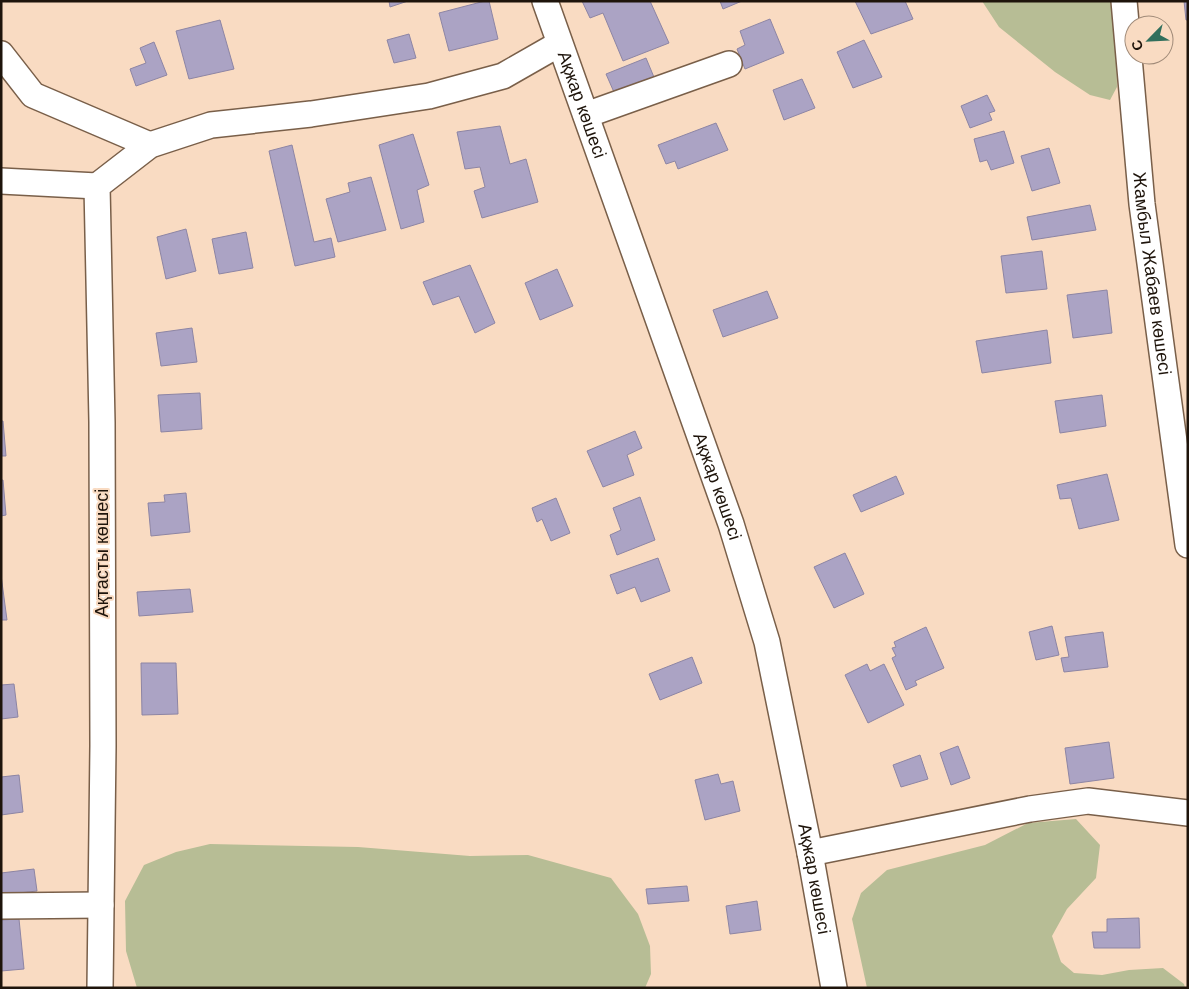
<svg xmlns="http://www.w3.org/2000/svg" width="1189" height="989" font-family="Arial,sans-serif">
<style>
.green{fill:#b7bd95}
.building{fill:#aba3c4;stroke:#8d85a4}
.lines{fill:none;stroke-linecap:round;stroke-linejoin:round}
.street-casing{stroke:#795f49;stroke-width:28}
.street{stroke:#fff;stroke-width:25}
.labels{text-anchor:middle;stroke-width:4;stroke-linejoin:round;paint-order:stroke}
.street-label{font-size:18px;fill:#1e140b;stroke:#f9dbc2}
</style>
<rect width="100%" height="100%" fill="#f9dbc2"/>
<path class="green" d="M982 1H1110L1116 32 1117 87 1110 100 1090 95 1055 72 999 27Z
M1076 819 1100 845 1096 878 1067 909 1052 936 1061 962 1074 973 1102 975 1129 970 1163 968 1184 984 1185 988H867L852 919 861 893 887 870 985 845 1028 823Z
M210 844 358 847 470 856 528 855 611 878 638 914 650 946 651 974 645 988H137L126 951 125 901 144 865 176 852Z"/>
<path class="building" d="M389 1H408L390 7Z
M485 1H489L498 39 449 51 439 13Z
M582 1H650L669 43 623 61 603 13 590 18Z
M720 1H742L723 9Z
M855 1H905L913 19 871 34Z
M1184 1H1188V20H1186Z
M770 19 784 53 745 69 737 49 745 45 740 31Z
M220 20 234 69 189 79 176 31Z
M409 34 416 58 394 63 387 40Z
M864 40 882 77 853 88 837 52Z
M154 42 167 75 136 86 130 69 146 63 140 48Z
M646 58 656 82 617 99 606 74Z
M802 79 815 108 784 120 773 90Z
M987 95 995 111 989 113 992 120 970 128 961 106Z
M716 123 728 150 678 169 675 161 666 164 658 145Z
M500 126 510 164 526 159 538 202 482 218 474 191 485 187 480 167 465 169 457 132Z
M1004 131 1014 163 991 170 987 160 980 162 974 139Z
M413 134 429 185 417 190 424 222 401 229 379 145Z
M292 145 314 242 331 238 335 257 295 266 269 151Z
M1049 148 1060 183 1032 191 1021 156Z
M371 177 386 230 338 242 326 199 350 192 348 183Z
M1090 205 1096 230 1032 240 1027 217Z
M186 229 196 271 166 279 157 237Z
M246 232 253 268 219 274 212 239Z
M1042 251 1047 289 1006 293 1001 256Z
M470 265 495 323 475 333 459 296 433 305 423 282Z
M557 269 573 306 540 320 525 283Z
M1107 290 1112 333 1073 338 1067 295Z
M767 291 778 318 723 337 713 310Z
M192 328 197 362 161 366 156 333Z
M1047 330 1051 363 982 373 976 341Z
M200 393 202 429 161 432 158 395Z
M1102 395 1106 426 1060 433 1055 401Z
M1 421H3L6 456H1Z
M635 431 642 448 627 455 634 475 603 487 587 451Z
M1107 474 1119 520 1079 529 1071 498 1060 499 1057 485Z
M896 476 904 494 861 512 853 495Z
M1 480H3L6 515 1 516Z
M186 493 190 532 151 536 148 503 165 502 164 495Z
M640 497 655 540 617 555 610 535 621 530 613 508Z
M556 498 570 533 551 541 542 519 537 522 532 508Z
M845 553 864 594 834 608 814 567Z
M658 558 670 591 641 602 635 587 617 594 610 575Z
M1 575 7 620H1Z
M190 589 193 612 139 616 137 592Z
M1052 626 1059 655 1036 660 1029 632Z
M926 627 944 668 915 681 917 685 906 690 892 658 896 656 892 648 896 647 894 642Z
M1103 632 1108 667 1064 672 1061 658 1069 657 1065 637Z
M692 657 702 683 660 700 649 674Z
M141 663H176L178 714 142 715Z
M867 664 870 671 884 664 904 705 868 723 845 675Z
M14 684 18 717 1 719V685Z
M1109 742 1114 778 1070 784 1065 748Z
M958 746 970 778 951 785 940 753Z
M920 755 928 779 901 787 893 765Z
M718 774 721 784 733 781 740 811 705 820 695 780Z
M19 775 23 812 1 815V777Z
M34 869 37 891 1 895V873Z
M687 886 689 901 648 904 646 889Z
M757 901 761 930 730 934 726 906Z
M1139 918 1140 948H1094L1092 932H1107V919Z
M19 919 24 969 1 971V920Z"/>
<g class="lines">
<defs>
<g id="street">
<path id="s1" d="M545 1 731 524 767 642 810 853 834 988"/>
<path id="s2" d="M1124 1 1142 204 1188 545"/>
<path d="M1 54 33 95 150 145"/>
<path d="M586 115 729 64"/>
<path d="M1 181 97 186"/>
<path d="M810 853 1030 809 1088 801 1188 813"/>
<path d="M1 906 101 905"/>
<path d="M100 988 103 746 102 422 97 186 150 145 211 125 311 114 429 96 503 76 559 44"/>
</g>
</defs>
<use href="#street" class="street-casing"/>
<use href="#street" class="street"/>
</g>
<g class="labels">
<g class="street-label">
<text dy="6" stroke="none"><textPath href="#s1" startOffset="110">Ақжар көшесі</textPath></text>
<text dy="6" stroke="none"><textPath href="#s2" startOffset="274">Жамбыл Жабаев көшесі</textPath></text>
<text dy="6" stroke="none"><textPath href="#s1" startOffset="515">Ақжар көшесі</textPath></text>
<text transform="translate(102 553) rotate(-90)" y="6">Ақтасты көшесі</text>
<text dy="6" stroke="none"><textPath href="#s1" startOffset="920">Ақжар көшесі</textPath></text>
</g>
</g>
<rect width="1189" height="989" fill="none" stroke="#1e140b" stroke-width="5"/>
<g transform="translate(1149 40) rotate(246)"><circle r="24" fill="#f9dbc2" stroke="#a18b79"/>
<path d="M0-4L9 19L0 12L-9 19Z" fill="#316f5c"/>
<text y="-8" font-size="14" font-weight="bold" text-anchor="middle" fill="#1e140b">С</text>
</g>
</svg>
